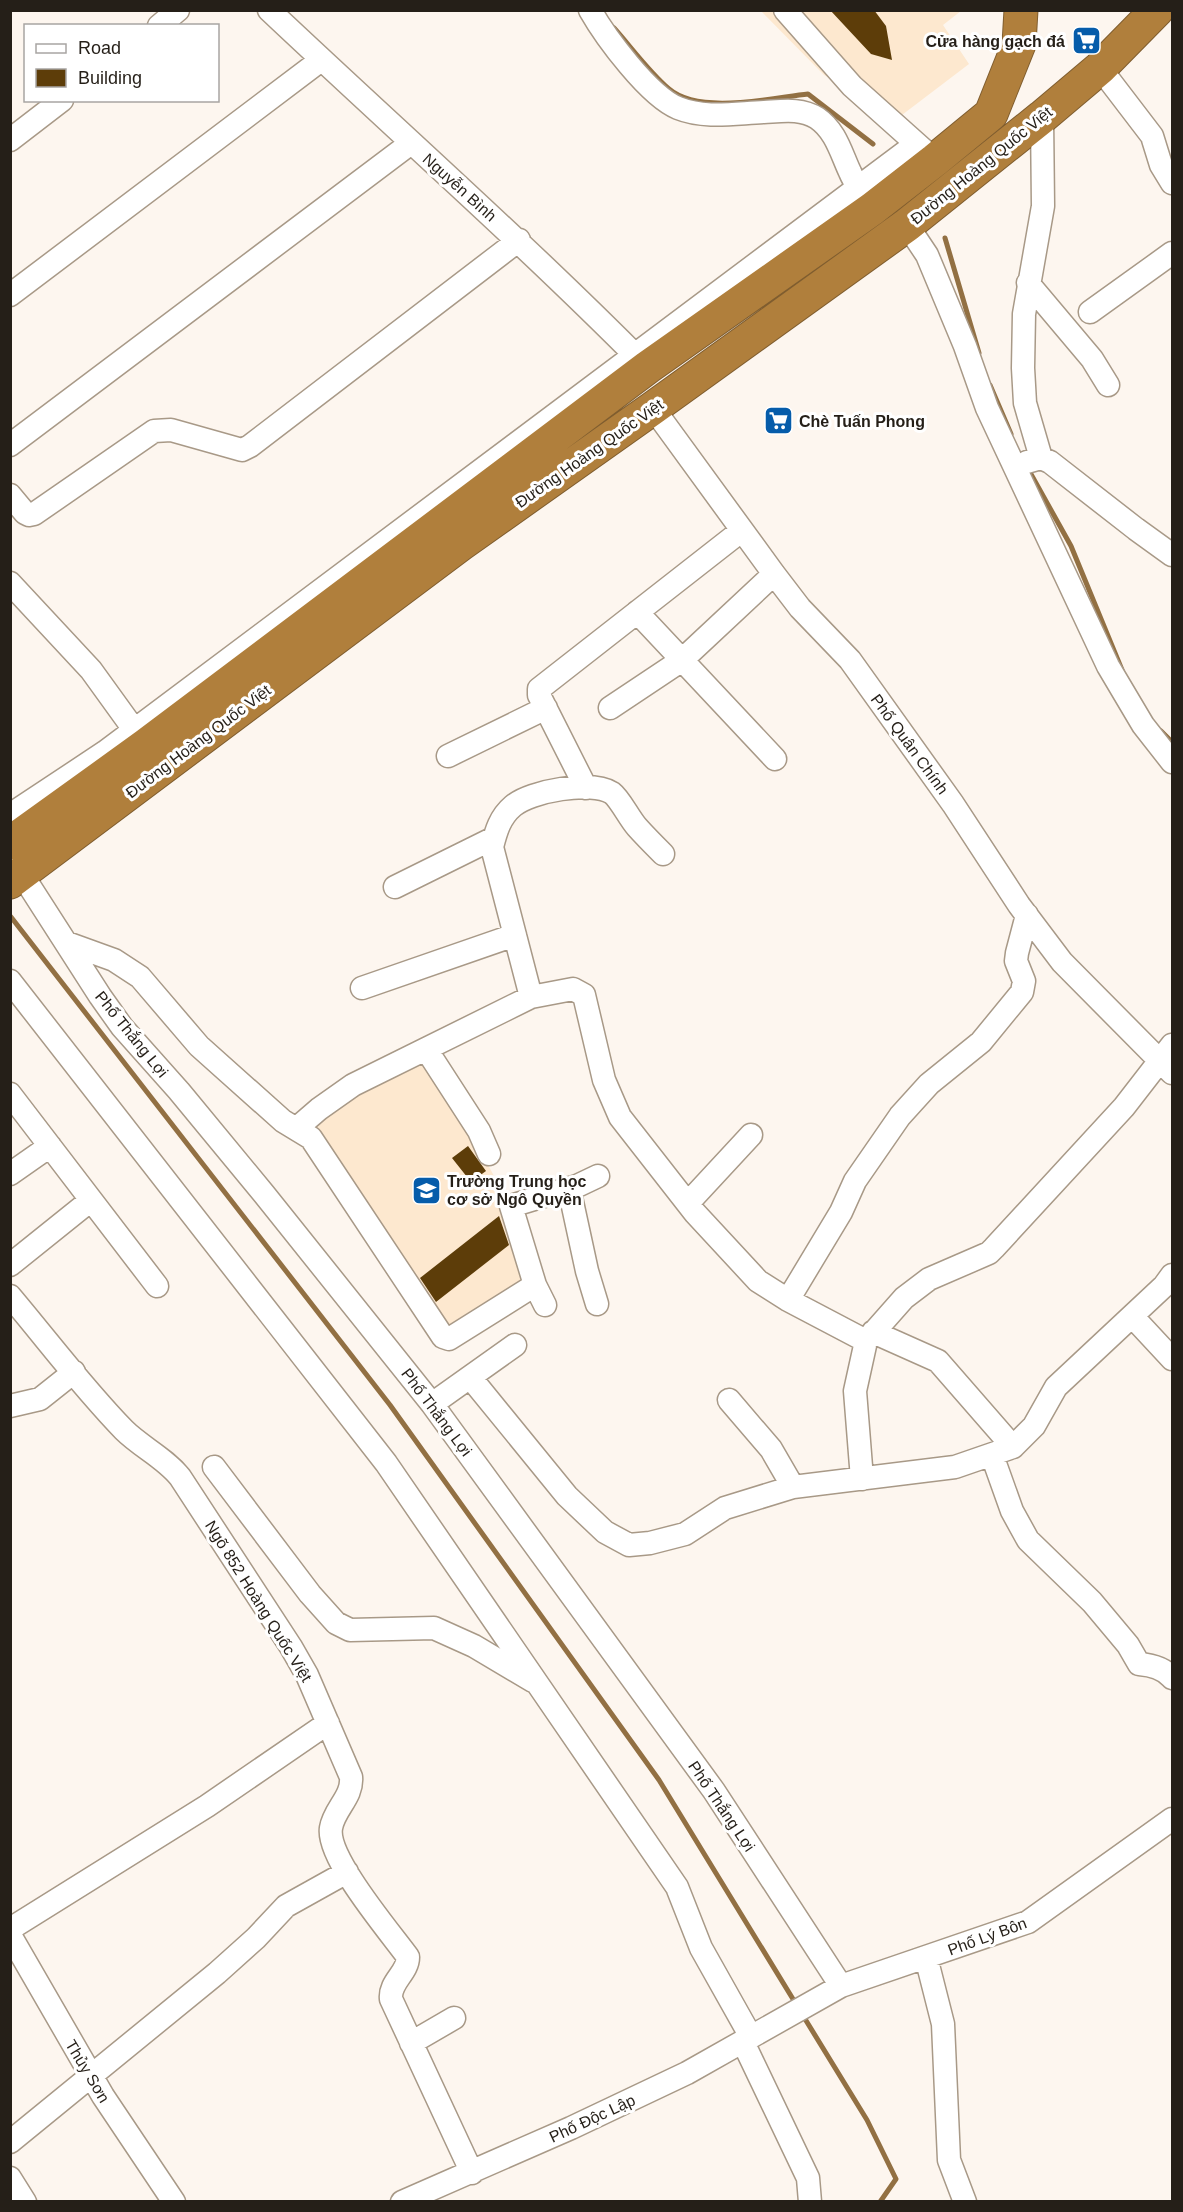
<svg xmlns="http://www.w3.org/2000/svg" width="1183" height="2212" font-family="Helvetica,sans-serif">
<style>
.built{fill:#fde8cf}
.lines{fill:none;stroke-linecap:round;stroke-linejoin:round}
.stream{stroke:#927043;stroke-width:5}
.building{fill:#5d3d09}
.minor-casing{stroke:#a89987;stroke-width:25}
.highway-casing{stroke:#7f5d2f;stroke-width:35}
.minor{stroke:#fff;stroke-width:22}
.highway{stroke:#b07f3c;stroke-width:33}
.labels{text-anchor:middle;stroke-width:6;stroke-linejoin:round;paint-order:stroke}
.poi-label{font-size:16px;font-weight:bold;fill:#251f18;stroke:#fff;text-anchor:start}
.street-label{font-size:16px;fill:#251f18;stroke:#fff}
</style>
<rect width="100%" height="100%" fill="#fdf6ef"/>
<path class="built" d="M761 11H961L943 25 969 64 898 118 824 75Z
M423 1058 471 1133 494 1176 531 1282 450 1330 309 1127 312 1120Z"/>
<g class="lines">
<path class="stream" d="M614 28C631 47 649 72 669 89 699 115 771 98 808 94L873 144
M945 238 979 353
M990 385 1011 434
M1027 467 1071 546 1122 670
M1161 731 1172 742
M11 917 390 1405 659 1780 796 2004
M802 2014 867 2120 896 2179 880 2202"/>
</g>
<path class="building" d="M830 10H874L886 26 892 60 871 54Z
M468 1146 486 1171 471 1182 452 1158Z
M499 1216 509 1245 436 1302 420 1278Z"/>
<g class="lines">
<defs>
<path id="minor" d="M269 10C394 128 523 242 644 364
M590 10C606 38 649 96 678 108 705 119 736 113 764 112 783 111 801 108 817 118 836 131 841 153 850 172 854 182 861 191 866 200
M785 10 852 86 927 153
M159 26 178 10
M1100 68 1152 136 1161 165 1172 183
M10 140 62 100
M907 225 927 255 965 346 987 408 1108 666 1143 725 1172 762
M1028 283 1092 359 1108 385
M10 295 321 60
M1090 312 1172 253
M653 408 774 574 800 608 850 660 953 804 1019 905 1062 962 1172 1073
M10 445 411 143
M1041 458 1025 403 1023 368 1024 314 1043 206 1042 117
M1027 462 1041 458 1050 462 1136 529 1172 555
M10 495 25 513 29 515 34 514 154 431 171 430 242 450 250 446 519 240
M10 583 91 670 143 742
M637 612 775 759
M610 708 682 660 774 574
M448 756 546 708
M586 788 539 695V689L741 531
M10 815 105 752 916 144
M14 862 100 996 122 1027 179 1091 264 1194 432 1404 714 1791 841 1986
M395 887 494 838
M67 943 114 960 140 977 199 1046 283 1121 311 1138 443 1337 449 1339 535 1285
M10 981 386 1463 677 1887 701 1948 751 2037
M362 988 515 935
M531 997 492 847C496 831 500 817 513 806 530 791 592 780 612 793 620 799 629 818 637 827 645 836 654 845 663 854
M426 1049 479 1131 489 1154
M10 1094 157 1286
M297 1128 319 1109 353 1085 531 997 573 989 584 995 604 1080 620 1117 695 1213 758 1281 788 1300 866 1341
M10 1174 50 1146
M569 1188 587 1271 597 1304
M688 1203 751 1135
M10 1265 91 1200
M10 1296C48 1341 83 1388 124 1430 141 1447 165 1458 180 1477L291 1647 307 1675 351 1777C353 1797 334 1809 331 1828 326 1857 389 1931 408 1957 408 1973 389 1982 391 1999L472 2173
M788 1300 841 1212 855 1181 900 1116 929 1084 981 1042 1022 992 1024 981 1016 961 1017 953 1027 915
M545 1305 535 1285 511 1206 577 1186 598 1176
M1132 1316 1172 1359
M873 1332 938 1361 1013 1447
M470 1377 567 1496 605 1532 629 1545 650 1543 685 1534 725 1508 793 1487 955 1467 1013 1447 1034 1426 1056 1387 1164 1286 1172 1275
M729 1400 771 1449 793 1487
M432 1404 515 1345
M10 1406 40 1399 74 1372
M992 1455 1012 1511 1028 1540 1092 1602 1128 1645 1139 1664C1152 1665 1164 1668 1172 1678
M214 1467 310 1594 336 1623 350 1630 434 1628 474 1646 533 1681
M862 1479 855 1391 866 1341 904 1298 929 1279 989 1253 994 1248 1124 1107 1172 1045
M10 1929 207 1806 328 1723
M10 1935 103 2096 174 2202
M926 1957 943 2024 949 2160 965 2202
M743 2042 808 2178 810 2202
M411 2043 454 2018
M10 2142 217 1973 256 1938 286 1906 347 1872
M10 2178 25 2202
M402 2202 571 2128 687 2073 841 1986 1028 1922 1172 1819"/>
<path id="highway" d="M10 843 146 745 648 367 872 209 935 160 991 114 1019 44 1021 10
M10 882 461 544 653 408 907 225 1042 117 1100 68 1157 10"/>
</defs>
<use href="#minor" class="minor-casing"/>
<use href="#highway" class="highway-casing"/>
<use href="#minor" class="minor"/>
<use href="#highway" class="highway"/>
</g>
<defs>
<symbol id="supermarket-square" viewBox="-11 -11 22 22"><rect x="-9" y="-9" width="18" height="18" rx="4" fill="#065caa" stroke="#fff"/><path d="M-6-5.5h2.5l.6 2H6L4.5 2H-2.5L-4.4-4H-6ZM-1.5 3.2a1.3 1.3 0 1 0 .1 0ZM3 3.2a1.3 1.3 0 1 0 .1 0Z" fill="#fff"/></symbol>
<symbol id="school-square" viewBox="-11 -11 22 22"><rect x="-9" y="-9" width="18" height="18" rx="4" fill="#065caa" stroke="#fff"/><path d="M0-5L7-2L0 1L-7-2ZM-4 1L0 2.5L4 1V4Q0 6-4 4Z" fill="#fff"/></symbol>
</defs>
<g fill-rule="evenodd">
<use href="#supermarket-square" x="1070" y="24" width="33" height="33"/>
<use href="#supermarket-square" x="762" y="404" width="33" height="33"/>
<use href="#school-square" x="410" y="1174" width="33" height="33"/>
</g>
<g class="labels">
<g class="poi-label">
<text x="1065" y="47" text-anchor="end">Cửa hàng gạch đá</text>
<text x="799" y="427">Chè Tuấn Phong</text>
<text x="447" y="1187">Trường Trung học<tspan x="447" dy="18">cơ sở Ngô Quyền</tspan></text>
</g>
<g class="street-label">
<text transform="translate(981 165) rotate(-39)" y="6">Đường Hoàng Quốc Việt</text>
<text transform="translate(460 187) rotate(42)" y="6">Nguyễn Bình</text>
<text transform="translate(589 453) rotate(-35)" y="6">Đường Hoàng Quốc Việt</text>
<text transform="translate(198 741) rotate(-37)" y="6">Đường Hoàng Quốc Việt</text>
<text transform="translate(910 744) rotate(54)" y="6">Phố Quân Chính</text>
<text transform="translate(132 1034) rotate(51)" y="6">Phố Thắng Lợi</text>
<text transform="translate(437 1412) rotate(53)" y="6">Phố Thắng Lợi</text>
<text transform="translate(259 1601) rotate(58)" y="6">Ngõ 852 Hoàng Quốc Việt</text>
<text transform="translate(722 1806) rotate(56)" y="6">Phố Thắng Lợi</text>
<text transform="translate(987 1936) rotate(-20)" y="6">Phố Lý Bôn</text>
<text transform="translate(88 2071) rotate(59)" y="6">Thủy Sơn</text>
<text transform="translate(592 2118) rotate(-25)" y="6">Phố Độc Lập</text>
</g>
</g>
<rect width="1183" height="2212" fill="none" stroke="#251f18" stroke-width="24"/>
<rect x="24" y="24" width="195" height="78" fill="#ffffff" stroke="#a8a5a3" stroke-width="1.5"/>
<rect x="36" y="44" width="30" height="9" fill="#ffffff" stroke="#a8a5a3" stroke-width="1.5"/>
<text x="78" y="54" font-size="18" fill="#251f18">Road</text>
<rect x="36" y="69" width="30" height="18" fill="#5d3d09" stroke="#a8a5a3" stroke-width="1.5"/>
<text x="78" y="84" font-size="18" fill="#251f18">Building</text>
</svg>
